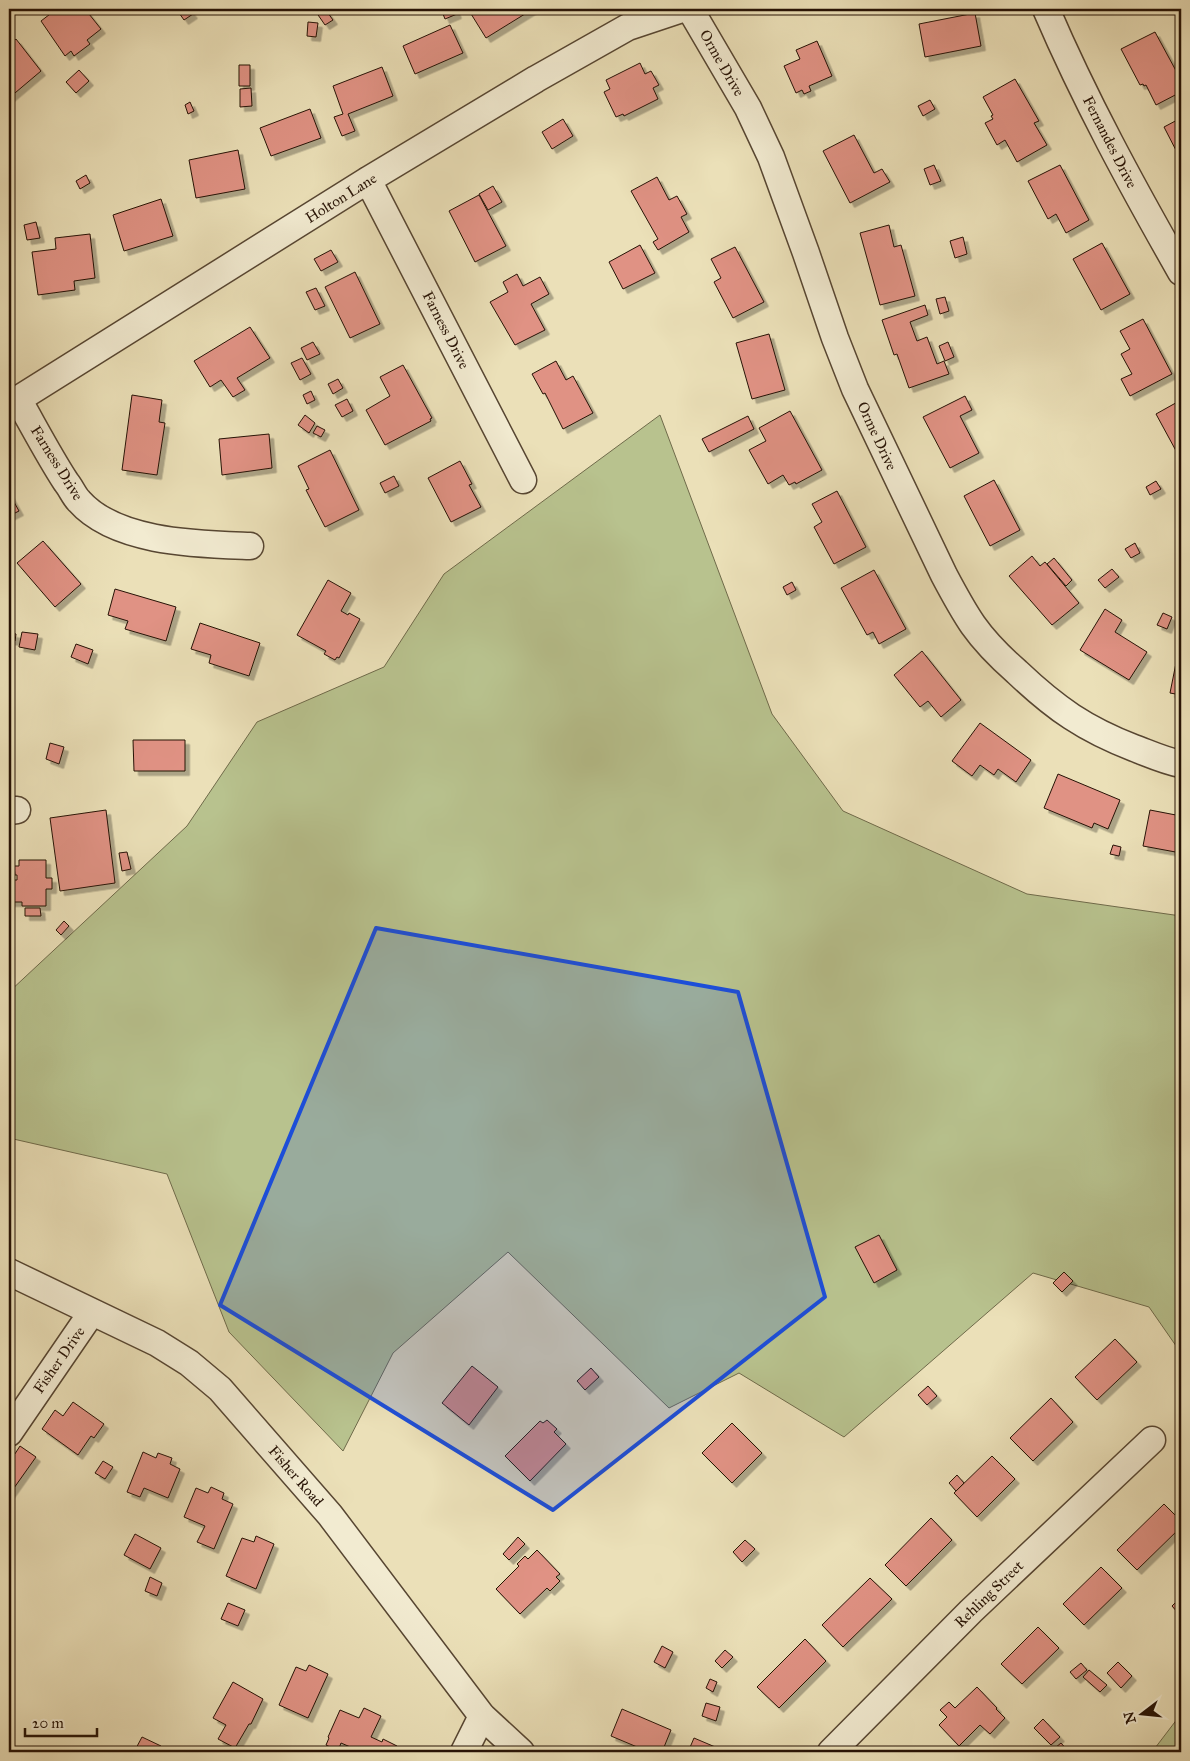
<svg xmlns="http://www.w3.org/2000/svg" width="1190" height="1761" font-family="'IM FELL Great Primer',serif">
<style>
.green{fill:#b8c28e;stroke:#6f6a4a}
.building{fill:#e09284;stroke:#261205;filter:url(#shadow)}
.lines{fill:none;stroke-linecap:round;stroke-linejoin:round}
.minor-casing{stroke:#574632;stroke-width:29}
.minor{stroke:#f2ebd1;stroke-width:26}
.marked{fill:#1d4ed8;fill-opacity:0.2;stroke:#1d4ed8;stroke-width:4;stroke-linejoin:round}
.labels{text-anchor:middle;stroke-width:4.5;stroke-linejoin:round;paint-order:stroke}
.street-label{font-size:15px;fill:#261205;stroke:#f2ebd1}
</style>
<defs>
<filter id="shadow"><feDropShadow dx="4.5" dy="4.5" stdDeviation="0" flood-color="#0004"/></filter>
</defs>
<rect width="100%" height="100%" fill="#ebe0b8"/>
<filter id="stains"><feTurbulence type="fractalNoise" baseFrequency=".004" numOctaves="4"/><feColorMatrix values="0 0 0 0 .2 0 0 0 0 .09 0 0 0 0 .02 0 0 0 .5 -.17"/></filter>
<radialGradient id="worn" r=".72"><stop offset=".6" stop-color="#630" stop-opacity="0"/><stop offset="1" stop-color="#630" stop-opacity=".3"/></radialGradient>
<path class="green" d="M660 415 772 714 843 811 1027 894 1181 916V1353L1149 1307 1033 1273 844 1437 739 1373 669 1408 508 1252 393 1353 343 1451 229 1332 167 1174 9 1138V992L187 826 257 722 384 667 444 574Z
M1181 1714V1752H1152Z"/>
<path class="building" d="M53 9H85L101 29 87 40 90 44 74 56 71 51 65 56 41 21 54 11Z
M179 9H189L193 14 184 20 177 10Z
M320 9H325L333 20 325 25 316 12Z
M441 9H455L457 14 445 19Z
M468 9H533L486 38Z
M975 13 981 46 925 57 919 24Z
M308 22 318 23 316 37 307 36Z
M450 25 463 53 415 74 403 46Z
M1155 32 1181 80V92L1156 105 1146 85 1144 86 1143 84 1140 85 1121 49Z
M16 39 41 71 9 98V45Z
M817 41 832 76 809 86 811 91 804 94 802 90 796 93 784 66 800 59 796 50Z
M640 63 645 74 651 71 659 85 653 88 658 99 624 116 623 114 616 117 604 92 610 89 606 80Z
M239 65H250V86H239Z
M382 67 393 96 348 114 355 131 342 136 334 117 343 114 333 86Z
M79 70 89 81 76 93 66 82Z
M1015 79 1039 121 1034 123 1047 145 1017 162 1005 140 997 145 985 123 993 119 991 116 993 115 983 97Z
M251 88 252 106 240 107V89Z
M930 100 935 109 923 116 918 106Z
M190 102 194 111 188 114 185 105Z
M310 109 321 138 271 156 260 128Z
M1181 118V160L1164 127Z
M563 119 573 136 552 149 542 132Z
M854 135 874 173 882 169 890 182 850 203 823 151Z
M238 150 245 189 196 198 189 160Z
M934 165 941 181 930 185 924 169Z
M1060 165 1089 220 1066 233 1056 214 1048 219 1028 181Z
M86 175 90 183 80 189 76 181Z
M657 177 669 200 677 196 687 214 681 217 689 232 658 250 653 242 658 239 631 191Z
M493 186 502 202 488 210 479 194Z
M479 195 506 246 475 262 449 211Z
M161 199 173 236 124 251 113 215Z
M36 222 40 238 27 240 24 225Z
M889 225 894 247 901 245 915 296 880 305 860 233Z
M90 234 95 278 74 281 75 290 38 295 32 252 56 249 55 238Z
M963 237 967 254 955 258 950 241Z
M1102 243 1130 294 1101 310 1073 259Z
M640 245 655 273 623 289 609 262Z
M735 247 764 302 733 318 714 282 721 278 711 259Z
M331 250 338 262 321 271 314 259Z
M355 272 380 324 350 338 325 287Z
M517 274 523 286 540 277 549 294 531 304 545 330 515 345 490 302 508 292 503 282Z
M316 288 325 306 315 310 306 292Z
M945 297 949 311 940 314 936 299Z
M925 305 928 315 910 322 917 341 927 337 937 364 944 361 949 374 909 388 897 354 894 355 882 320Z
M1143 319 1172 374 1130 396 1121 379 1132 374 1121 354 1130 349 1120 331Z
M250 327 270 358 237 378 245 390 233 397 221 380 210 387 194 361Z
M769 334 785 390 752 399 736 343Z
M313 342 320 354 307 360 301 348Z
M948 342 954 357 945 361 939 346Z
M302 358 311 374 300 380 291 363Z
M556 361 566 380 573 376 593 413 563 429 545 393 543 394 532 374Z
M403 365 432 418 430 419 431 421 385 445 366 410 390 396 380 377Z
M338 379 343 388 333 394 328 384Z
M311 391 315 400 307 404 303 395Z
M132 395 162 400 159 422 165 423 157 475 122 470Z
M965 396 972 410 960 416 979 453 950 468 923 417Z
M347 399 353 411 342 417 335 405Z
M1181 400V460L1156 414Z
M790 411 822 470 796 484 795 482 789 485 783 475 768 484 749 450 766 441 759 428Z
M305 415 315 423 309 433 298 425Z
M748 416 754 429 709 452 702 439Z
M317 426 325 430 321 437 313 433Z
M269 434 272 468 222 475 219 439Z
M330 450 359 510 325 527 306 490 309 489 298 466Z
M460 461 472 484 469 485 481 507 451 522 428 478Z
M394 476 399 486 385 493 380 483Z
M994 480 1020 530 990 546 964 496Z
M1156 481 1161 489 1150 495 1146 487Z
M837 491 866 547 834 564 814 527 822 522 812 504Z
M9 493 19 511 9 516Z
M43 541 81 584 55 607 17 563Z
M1135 543 1140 553 1131 558 1125 549Z
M1032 556 1040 566 1045 562 1079 603 1052 625 1009 576Z
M1054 558 1072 580 1066 586 1047 564Z
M1112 569 1119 577 1105 588 1098 580Z
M874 570 906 629 879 644 873 632 867 635 841 588Z
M328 580 351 593 341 611 348 615 349 613 360 619 339 658 337 657 335 660 324 654 326 651 297 635Z
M792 582 796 590 787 595 783 587Z
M115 589 176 607 166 641 125 629 128 621 108 615Z
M1105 609 1122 620 1115 632 1147 652 1129 680 1080 650Z
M1163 613 1172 617 1167 629 1157 625Z
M200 623 260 643 249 676 209 663 211 655 191 649Z
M9 632 16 634 15 641 9 640Z
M22 632 38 634 35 650 19 647Z
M76 644 93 650 88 664 71 657Z
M922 651 961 700 941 717 928 701 920 707 894 675Z
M1177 658 1181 659V695L1170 693Z
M980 723 1031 760 1016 782 998 769 994 775 980 765 972 776 952 761Z
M133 740H185V771H134Z
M50 743 64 747 59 764 46 759Z
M1058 774 1120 800 1108 829 1094 823 1092 828 1044 808Z
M106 810 115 883 60 891 50 818Z
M1150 810 1181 816V853L1143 846Z
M1113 845 1121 847 1119 856 1110 854Z
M127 852 131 869 122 871 119 853Z
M19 860H46V878H52V889H46V906H22V902H9V880H17V875H15L14 866H19Z
M25 908H40L41 916H25Z
M64 921 69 926 61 935 56 930Z
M879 1235 897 1270 874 1283 855 1247Z
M1064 1272 1073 1281 1062 1292 1053 1283Z
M1115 1339 1137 1362 1097 1400 1075 1377Z
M472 1366 498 1387 469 1425 442 1403Z
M591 1368 599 1377 585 1390 577 1381Z
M928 1386 937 1396 927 1405 918 1395Z
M1051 1398 1073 1422 1033 1461 1010 1438Z
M73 1402 104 1424 94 1438 91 1436 78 1455 42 1429 55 1410 63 1416Z
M547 1420 557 1429 554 1432 566 1444 530 1481 505 1456 540 1421 543 1423Z
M732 1423 762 1453 732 1483 702 1453Z
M20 1446 36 1457 9 1495V1463Z
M143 1452 156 1458 158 1453 172 1458 170 1464 180 1469 168 1498 144 1488 140 1497 127 1492Z
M992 1456 1015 1479 977 1517 954 1493Z
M103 1461 113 1467 105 1479 95 1473Z
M957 1475 964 1483 956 1491 949 1483Z
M211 1487 224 1493 222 1499 233 1504 214 1549 197 1542 205 1526 184 1517 196 1488 208 1493Z
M1164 1504 1181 1521V1527L1137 1570 1117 1550Z
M931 1518 952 1540 906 1586 885 1565Z
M135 1534 161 1548 150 1569 124 1555Z
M256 1536 274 1544 256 1589 226 1576 242 1538 254 1542Z
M518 1537 525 1544 509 1560 503 1554Z
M745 1540 755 1549 742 1562 733 1552Z
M537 1550 560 1574 556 1577 560 1581 550 1591 547 1588 520 1614 496 1589 519 1566 517 1564 525 1556 528 1559Z
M1101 1567 1122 1588 1084 1625 1063 1604Z
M150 1577 162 1583 157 1596 145 1591Z
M870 1578 892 1599 843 1647 822 1625Z
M1180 1598 1181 1610 1178 1613 1172 1606Z
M228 1603 245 1610 238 1626 221 1619Z
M1038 1627 1059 1648 1022 1684 1001 1664Z
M805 1639 826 1661 779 1708 757 1687Z
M662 1646 673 1652 665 1668 654 1662Z
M725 1650 733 1657 722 1668 715 1661Z
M1118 1662 1132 1676 1121 1688 1107 1673Z
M1081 1663 1087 1670 1076 1679 1070 1672Z
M309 1665 328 1674 308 1718 279 1705 296 1667 306 1671Z
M1089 1670 1107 1685 1100 1692 1083 1677Z
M710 1679 717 1682 713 1692 706 1688Z
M233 1682 263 1699 251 1724H249L235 1748 218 1739 226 1725 213 1718Z
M977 1687 997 1708 996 1709 1005 1718 990 1734 980 1725 959 1746 939 1725 947 1717 940 1710 949 1702 955 1708Z
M706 1703 720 1707 716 1721 702 1716Z
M364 1708 381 1716 371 1737 382 1742 383 1739 397 1746 394 1752H362L341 1743 338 1751 326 1745 329 1738 328 1737 340 1710 359 1718Z
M622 1709 671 1730 662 1752H649L611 1736Z
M1043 1719 1060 1737 1051 1745 1034 1728Z
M142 1737 161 1746 158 1752H134Z
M694 1738 727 1752H688Z
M1061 1743 1069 1752H1059L1055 1748Z"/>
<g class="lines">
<defs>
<path id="minor" d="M690 9 748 108 771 157 806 253 835 338 855 389 944 575C953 592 962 609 973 625 985 642 1001 658 1017 672 1056 709 1085 729 1134 748 1150 754 1165 761 1181 764
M1046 9C1085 100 1132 186 1181 272
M368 180 523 480
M18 399C34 427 49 456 66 482 71 488 74 496 79 501 116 543 198 544 250 546
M9 405 368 180 536 79 628 27 682 9
M9 811 17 810
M9 1272 157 1343 189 1363 220 1389 330 1515 482 1716 521 1752
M9 1433 92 1312
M464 1752 482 1716
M831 1752 971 1611 1152 1440"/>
</defs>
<use href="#minor" class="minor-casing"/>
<use href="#minor" class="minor"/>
</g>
<path class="marked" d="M376 928 738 992 825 1297 553 1510 220 1305Z"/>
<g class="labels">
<g class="street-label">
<text transform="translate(722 63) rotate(60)" y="5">Orme Drive</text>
<text transform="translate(1110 142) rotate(63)" y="5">Fernandes Drive</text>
<text transform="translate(341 198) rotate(-32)" y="5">Holton Lane</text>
<text transform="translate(446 330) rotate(63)" y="5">Farness Drive</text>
<text transform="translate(877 436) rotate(65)" y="5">Orme Drive</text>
<text transform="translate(57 463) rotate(58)" y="5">Farness Drive</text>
<text transform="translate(59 1360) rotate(-55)" y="5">Fisher Drive</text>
<text transform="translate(296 1476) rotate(49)" y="5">Fisher Road</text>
<text transform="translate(989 1594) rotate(-44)" y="5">Rehling Street</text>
</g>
</g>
<rect width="1190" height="1761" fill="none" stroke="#ebe0b8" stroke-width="30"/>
<rect x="10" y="10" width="1170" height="1741" fill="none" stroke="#261205" stroke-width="2.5"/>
<rect x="15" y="15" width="1160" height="1731" fill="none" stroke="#261205"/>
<g transform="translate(1142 1714) rotate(254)" stroke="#f2ebd1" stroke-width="4" paint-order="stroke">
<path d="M0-4L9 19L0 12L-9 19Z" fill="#261205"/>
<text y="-8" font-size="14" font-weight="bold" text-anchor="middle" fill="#261205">N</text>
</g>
<path d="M25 1728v8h72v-8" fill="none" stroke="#261205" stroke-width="2.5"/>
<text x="32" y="1728" font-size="15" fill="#261205" stroke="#f2ebd1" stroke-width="4" paint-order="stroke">20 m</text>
<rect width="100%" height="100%" filter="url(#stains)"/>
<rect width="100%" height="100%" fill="url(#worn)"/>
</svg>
